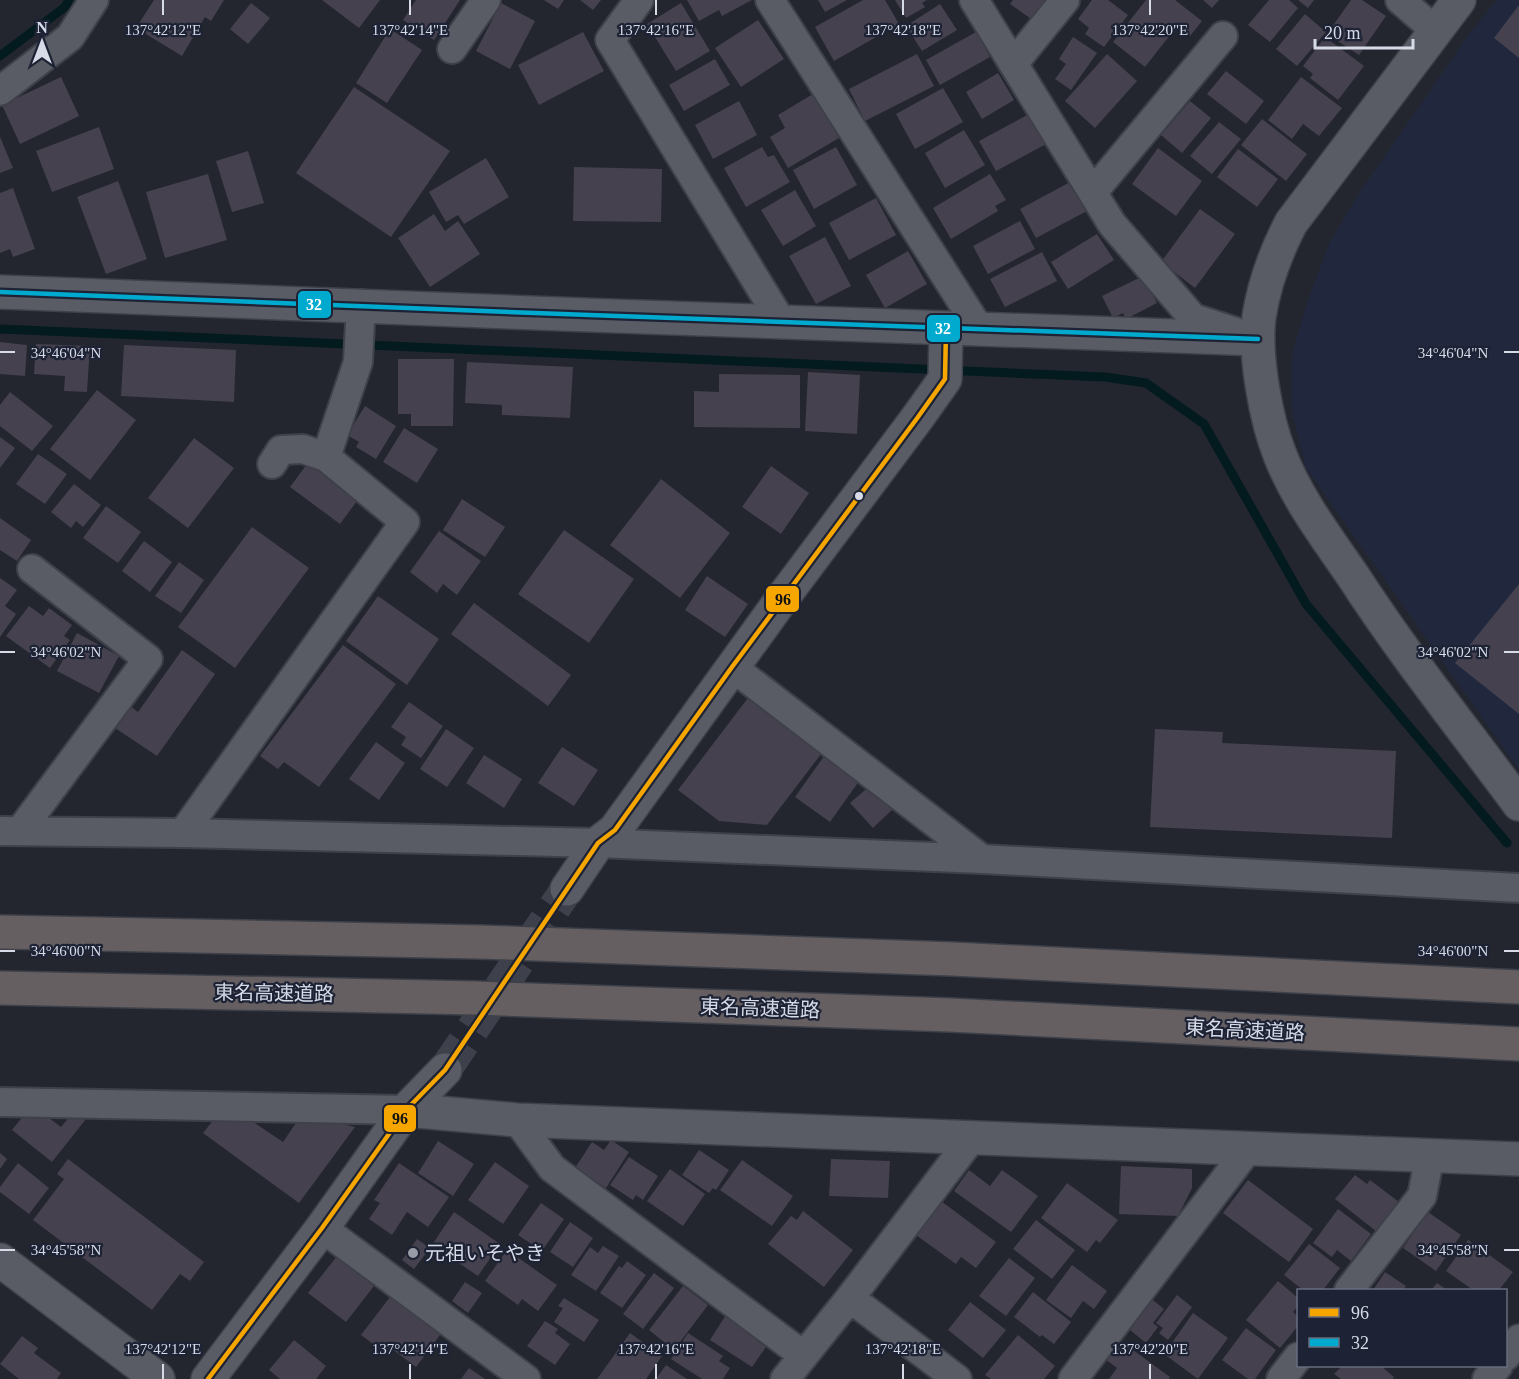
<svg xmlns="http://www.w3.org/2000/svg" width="1519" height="1379" font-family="'Times New Roman','Noto Sans JP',serif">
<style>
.built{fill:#21283e}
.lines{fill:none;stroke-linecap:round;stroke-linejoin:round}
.stream{stroke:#031b1e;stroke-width:9}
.building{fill:#45414e}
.tertiary-tunnel{stroke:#3e414b;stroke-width:33;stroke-dasharray:33 16;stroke-linecap:butt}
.minor-casing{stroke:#3e4149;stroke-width:32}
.tertiary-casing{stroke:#3e4149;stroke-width:36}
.motorway-casing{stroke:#3e4149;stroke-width:36}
.minor{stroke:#595c64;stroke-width:28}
.tertiary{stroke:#595c64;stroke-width:33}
.motorway{stroke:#655f62;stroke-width:33}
.bus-1-casing{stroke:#1d2335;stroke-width:9}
.bus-2-casing{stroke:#1d2335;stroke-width:9}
.bus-1{stroke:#f7a600;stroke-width:4.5}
.bus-2{stroke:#00a9ce;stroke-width:4.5}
.ticks{fill:none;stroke:#d7dbe8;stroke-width:2}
.bus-dot{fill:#d7dbe8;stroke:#1d2335;stroke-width:2}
.poi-dot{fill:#989ca7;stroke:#1d2335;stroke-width:2}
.labels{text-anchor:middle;stroke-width:4.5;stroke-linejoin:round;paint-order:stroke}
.street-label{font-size:20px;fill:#d7dbe8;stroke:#1d2335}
.poi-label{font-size:20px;fill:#d7dbe8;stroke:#1d2335;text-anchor:start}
.ticks-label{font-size:15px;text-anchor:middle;fill:#d7dbe8;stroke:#1d2335;stroke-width:4.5;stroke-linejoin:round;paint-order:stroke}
.line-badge{stroke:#1d2335;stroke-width:2}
.badge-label{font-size:16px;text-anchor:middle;font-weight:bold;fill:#fff}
.pale-badge-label{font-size:16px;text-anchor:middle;font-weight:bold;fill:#111}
</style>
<rect width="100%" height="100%" fill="#23262f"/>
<path class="built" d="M1497 0H1519V770L1306 468 1292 413V354L1309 297 1330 242 1358 195 1470 33Z"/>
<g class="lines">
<path class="stream" d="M0 56 65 7 69 0
M0 329 1105 377 1146 383 1204 424 1306 604 1507 843"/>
</g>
<path class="building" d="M154 0H224L211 21 205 17 182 56 136 28Z
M322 0H380L359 28Z
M416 0H460L434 40 403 20Z
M544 0H564L558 9Z
M580 0H601L593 10Z
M687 0H752L722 16 719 10 699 21Z
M818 0H847L825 12Z
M863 0H885L899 24 834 61 815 27Z
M895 0H927L922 3 925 7 906 18Z
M1013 0H1058L1040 25 1010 4Z
M1092 0H1108L1128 15 1104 47 1085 34 1089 28 1078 19Z
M1146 0H1175L1202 21 1190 36 1177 26 1145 67 1113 42Z
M1203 0H1219L1212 8Z
M1269 0H1289L1298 8 1270 42 1248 25Z
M1298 0H1314L1308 8Z
M1351 0H1362L1386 16 1359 55 1327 34Z
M251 3 270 18 248 44 230 29Z
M501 3 535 21 510 69 476 51Z
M681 3 710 51 676 71 647 24Z
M940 4 957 30 922 51 906 26Z
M1519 5V58L1494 38Z
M1305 14 1326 32 1297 66 1276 49Z
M758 20 784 59 741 87 715 48Z
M390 29 422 50 387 103 356 83Z
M583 32 604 71 539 105 518 65Z
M976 32 990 57 940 85 926 60Z
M1073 37 1097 53 1071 90 1055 79 1066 64 1059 59Z
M1325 37 1364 66 1338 100 1310 78 1313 74 1303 66Z
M917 54 934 86 865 121 849 89Z
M1107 54 1137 81 1095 128 1065 101Z
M715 59 730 85 684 111 669 85Z
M1226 71 1264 101 1246 124 1207 94Z
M998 73 1014 100 982 119 966 92Z
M61 77 79 116 20 144 2 105Z
M1301 77 1342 108 1319 136 1303 124 1292 139 1268 120Z
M354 87 450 151 391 237 296 173Z
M943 88 963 122 915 149 896 114Z
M813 94 839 138 788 168 770 137 785 128 778 115Z
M739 101 757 135 713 159 695 125Z
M1190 101 1211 118 1182 153 1161 135Z
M1031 113 1048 143 996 171 979 141Z
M1262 119 1307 154 1286 181 1241 145Z
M1219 122 1241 139 1212 174 1190 156Z
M99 127 114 169 52 192 36 151Z
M964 130 985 165 945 188 925 153Z
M0 137 13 168 0 173Z
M762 147 768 157 774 155 790 182 746 207 724 168Z
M836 147 857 185 814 209 793 170Z
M1158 148 1202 181 1176 216 1132 184Z
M1238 149 1278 179 1257 207 1217 177Z
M248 151 264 203 232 212 216 161Z
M486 158 509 197 464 224 458 215 446 222 429 192Z
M574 167 662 169 661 222 573 221Z
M208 174 227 240 165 258 146 192Z
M990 174 1006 200 995 206 998 211 951 239 933 208Z
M118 181 147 259 106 274 77 197Z
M1072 181 1087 211 1036 238 1020 209Z
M13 188 35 249 13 257 10 249 0 253V193Z
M795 190 816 226 783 246 761 210Z
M876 198 896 235 849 260 829 223Z
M1200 209 1235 234 1195 288 1161 262Z
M434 214 445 231 458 221 480 254 430 287 398 238Z
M1020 221 1035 249 988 274 973 246Z
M1097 234 1114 260 1068 289 1051 262Z
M825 237 851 286 816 304 789 256Z
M908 251 927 284 885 308 866 275Z
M1042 252 1057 281 1005 307 990 279Z
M1143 276 1157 303 1126 319 1123 313 1113 318 1102 296Z
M0 342 27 345 25 376 0 374Z
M36 344 90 346 87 392 64 391 65 376 34 374Z
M124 345 236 350 234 402 121 396Z
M398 359H454L453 426H411V414H398Z
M467 362 573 367 570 418 502 415V405L465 403Z
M808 372 860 375 857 434 805 431Z
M719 374 800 375V428L694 427V391L719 392Z
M97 390 136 420 90 480 50 449Z
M10 392 53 426 32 451 0 426V405Z
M365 406 396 426 376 459 356 447 359 442 347 435Z
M404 428 438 449 417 483 383 462Z
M0 437 15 448 0 468Z
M194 438 234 468 188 528 148 498Z
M38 454 67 474 45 504 16 484Z
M310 460 360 497 340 524 290 487Z
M771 466 809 493 781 534 742 507Z
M661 479 730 533 680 598 610 545Z
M74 484 101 505 83 527 76 521 71 528 51 512Z
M462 499 505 527 485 557 443 530Z
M106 506 141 532 118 563 83 538Z
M0 518 31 540 17 561 0 550Z
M252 527 309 568 235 668 178 627Z
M564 530 634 579 589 643 518 594Z
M439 531 481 561 457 595 443 584 437 593 410 572Z
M144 541 172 562 150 592 122 571Z
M179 562 204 580 181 613 155 596Z
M707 576 748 604 725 637 685 610Z
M0 578 17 590 5 606 16 614 0 637Z
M1519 584V714L1455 663Z
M378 596 439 639 407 685 346 641Z
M474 603 571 675 548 706 451 634Z
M29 606 43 616 49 608 72 625 64 636 70 640 50 668 6 636Z
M77 633 119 656 99 693 57 671Z
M343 645 396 684 319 787 284 762 278 769 260 756Z
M182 650 215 674 157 756 115 728 130 706 138 712Z
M754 690 828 745 767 825 719 821 678 790Z
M409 702 443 726 421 758 401 745 406 737 391 727Z
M446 729 474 748 447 787 420 769Z
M1155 729 1223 732 1222 743 1396 751 1392 838 1150 827Z
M376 742 405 763 379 800 349 779Z
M562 747 598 770 574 806 538 783Z
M827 752 862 777 830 822 795 797Z
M484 755 522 779 504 808 466 783Z
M872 784 894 808 873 828 850 803Z
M32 1105 61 1127 75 1110 86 1119 52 1162 12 1130Z
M302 1114 355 1127 299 1203 203 1133 215 1118 246 1117 283 1142Z
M611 1140 629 1152 606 1188 575 1168 592 1142 604 1150Z
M438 1141 474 1164 453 1196 418 1173Z
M699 1150 729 1170 716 1190 713 1188 709 1193 682 1175Z
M0 1153 7 1159 0 1169Z
M629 1157 658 1176 643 1200 636 1195 633 1200 610 1185Z
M68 1159 204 1262 190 1281 180 1274 152 1310 33 1220 64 1179 57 1174Z
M831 1159 890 1161 888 1198 829 1196Z
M742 1160 793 1196 772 1226 720 1190Z
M495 1162 529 1186 503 1224 468 1200Z
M18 1163 49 1188 29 1214 0 1192V1187Z
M399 1163 449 1197 428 1227 407 1212 392 1235 369 1219 380 1203 374 1200Z
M1121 1166 1192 1169V1188L1178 1216 1119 1214Z
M670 1169 705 1194 683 1226 647 1201Z
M969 1170 990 1186 1002 1170 1038 1196 1011 1232 954 1191Z
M1355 1175 1367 1184 1370 1180 1399 1202 1376 1231 1335 1199Z
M1248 1180 1313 1229 1289 1262 1223 1213Z
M1067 1183 1118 1220 1100 1243 1096 1240 1087 1252 1041 1218Z
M941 1201 996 1242 976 1268 961 1257 956 1264 916 1235Z
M541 1203 564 1219 542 1251 518 1235Z
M1338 1209 1371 1234 1351 1261 1337 1250 1332 1257 1313 1243Z
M803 1211 853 1250 824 1287 768 1244 791 1216 797 1220Z
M454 1212 500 1244 478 1276 432 1245Z
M1428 1212 1461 1235 1436 1271 1403 1248Z
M1036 1220 1075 1250 1052 1279 1013 1249Z
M570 1222 593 1238 573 1267 550 1252Z
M417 1239 430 1248 414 1269 402 1260Z
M1468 1240 1513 1272 1499 1290H1473L1446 1271Z
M1309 1244 1340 1268 1323 1290H1303L1284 1275Z
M603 1246 619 1256 596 1291 571 1275 590 1247 598 1253Z
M507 1250 557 1285 538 1311 522 1299 518 1305 485 1281Z
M337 1256 374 1286 346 1322 308 1293Z
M1009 1258 1035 1278 1006 1316 979 1296Z
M627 1261 646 1275 622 1308 600 1293 619 1266 622 1268Z
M1072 1265 1107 1291 1094 1309 1083 1301 1071 1318 1046 1300Z
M1385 1272 1406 1286 1403 1290H1373Z
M654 1273 674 1288 643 1329 623 1314Z
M1278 1281 1298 1298V1306L1293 1312 1298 1316V1326L1280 1348 1246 1320Z
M465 1282 482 1293 468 1313 452 1301Z
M1437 1283 1447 1290H1431Z
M683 1286 708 1305 674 1350 649 1330Z
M1033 1292 1071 1322 1054 1344 1042 1335 1040 1337 1014 1317Z
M393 1293 443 1331 416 1367 392 1349 388 1355 361 1335Z
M1177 1295 1192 1307 1168 1340 1159 1333 1163 1328 1156 1323Z
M1148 1296 1164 1309 1153 1323 1158 1327 1146 1343 1125 1326Z
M564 1298 599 1320 584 1342 554 1322 563 1308 558 1306Z
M970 1302 1006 1330 983 1358 948 1330Z
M1193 1313 1228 1338 1198 1379 1164 1354Z
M726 1315 760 1336 757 1341 766 1347 752 1367 710 1340Z
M545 1321 558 1329 555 1333 570 1344 555 1365 527 1346Z
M1246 1328 1276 1350 1255 1379H1248L1222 1360Z
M630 1333 662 1356 646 1379H597Z
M688 1333 723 1356 719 1361 730 1368 723 1379H702L671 1359Z
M1018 1335 1055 1366 1044 1379H991L985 1375Z
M22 1336 38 1348 34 1353 61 1373 57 1379H19L0 1364Z
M1115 1337 1170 1377 1169 1379H1109L1117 1368 1101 1356Z
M294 1340 326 1366 316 1379H280L269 1370Z
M666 1365 687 1379H656Z
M1342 1366H1381L1394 1377 1393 1379H1341L1334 1374Z
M469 1368 485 1379H461Z"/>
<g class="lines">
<path class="tertiary-tunnel" d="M445 1070 567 889"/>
<defs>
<path id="minor" d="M639 0 610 40 782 323
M770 0 980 330
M974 0 1112 224 1193 318 1236 332
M1400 0 1436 31
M452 49 486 0
M1014 63 1065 0
M0 91 70 37 94 0
M1093 192 1223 36
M272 464 281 450 303 449 326 457
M732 667 982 859
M0 831 183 833 598 843 982 859 1519 888
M20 831 148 659 32 569
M183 833 405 522 326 457 358 362 361 304
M0 1102 406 1110
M517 1120 552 1168 803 1355
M322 1228 526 1379
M1349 1290 1422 1196 1430 1155
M850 1298 957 1379
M1506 1356 1519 1339
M785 1379 850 1298 971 1139
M1073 1379 1248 1149
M1281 1379 1298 1357
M1487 1379 1498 1366"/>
<path id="tertiary" d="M1459 0 1291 223C1276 252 1264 284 1259 317 1254 355 1266 420 1280 455 1297 499 1327 538 1353 576 1404 655 1463 728 1519 804
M0 292C419 308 839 326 1258 339
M567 889 598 843 615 830 784 596 918 417 945 379 946 329
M406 1110 517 1120 1519 1159
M0 1260 158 1379
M208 1379 322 1228 406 1110 445 1070"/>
<path id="motorway" d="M0 932 479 942 953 959 1519 987
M0 988 475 998 950 1015 1519 1044"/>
</defs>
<use href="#minor" class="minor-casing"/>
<use href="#tertiary" class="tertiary-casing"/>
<use href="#motorway" class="motorway-casing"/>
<use href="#minor" class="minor"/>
<use href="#tertiary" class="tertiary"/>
<use href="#motorway" class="motorway"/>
<defs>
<path id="bus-1" d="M208 1379 322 1228 406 1110 445 1070 598 843 615 830 732 667 918 417 945 379 946 329"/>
<path id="bus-2" d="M0 292C419 308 839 326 1258 339"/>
</defs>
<use href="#bus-1" class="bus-1-casing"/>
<use href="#bus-2" class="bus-2-casing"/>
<use href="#bus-1" class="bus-1"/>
<use href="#bus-2" class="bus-2"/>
</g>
<path class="ticks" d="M163 0V15M410 0V15M656 0V15M903 0V15M1150 0V15M0 352H15M1504 352H1519M0 652H15M1504 652H1519M0 951H15M1504 951H1519M0 1250H15M1504 1250H1519M163 1364V1379M410 1364V1379M656 1364V1379M903 1364V1379M1150 1364V1379"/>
<circle class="bus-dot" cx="859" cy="496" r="5"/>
<circle class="poi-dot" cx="413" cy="1253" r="6"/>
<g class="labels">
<g class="street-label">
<text transform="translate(274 993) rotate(1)" y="7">東名高速道路</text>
<text transform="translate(760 1008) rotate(2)" y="7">東名高速道路</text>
<text transform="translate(1245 1030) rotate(3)" y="7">東名高速道路</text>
</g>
<g class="poi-label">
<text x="425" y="1260">元祖いそやき</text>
</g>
</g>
<g class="ticks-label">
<text x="163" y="35">137°42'12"E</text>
<text x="410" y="35">137°42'14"E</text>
<text x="656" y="35">137°42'16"E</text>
<text x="903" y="35">137°42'18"E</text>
<text x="1150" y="35">137°42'20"E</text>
<text x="66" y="358">34°46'04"N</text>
<text x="1453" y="358">34°46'04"N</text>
<text x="66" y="657">34°46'02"N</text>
<text x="1453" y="657">34°46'02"N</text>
<text x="66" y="956">34°46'00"N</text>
<text x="1453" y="956">34°46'00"N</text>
<text x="66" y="1255">34°45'58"N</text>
<text x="1453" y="1255">34°45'58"N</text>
<text x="163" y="1354">137°42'12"E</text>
<text x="410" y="1354">137°42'14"E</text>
<text x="656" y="1354">137°42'16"E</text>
<text x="903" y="1354">137°42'18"E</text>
<text x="1150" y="1354">137°42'20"E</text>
</g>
<g class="line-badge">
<rect x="297" y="290" width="35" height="29" rx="6" fill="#00a9ce"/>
<rect x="926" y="314" width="35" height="29" rx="6" fill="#00a9ce"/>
<rect x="765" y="585" width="35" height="28" rx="6" fill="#f7a600"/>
<rect x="383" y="1104" width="34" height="29" rx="6" fill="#f7a600"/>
</g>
<g class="badge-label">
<text x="314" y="310">32</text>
<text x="943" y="334">32</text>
</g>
<g class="pale-badge-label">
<text x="783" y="605">96</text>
<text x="400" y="1124">96</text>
</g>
<rect x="1297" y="1289" width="210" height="78" fill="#1d2335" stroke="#676d7d" stroke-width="1.5"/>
<rect x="1309" y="1308" width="30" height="9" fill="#f7a600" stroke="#676d7d" stroke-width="1.5"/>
<text x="1351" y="1319" font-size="18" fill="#d7dbe8">96</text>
<rect x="1309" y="1338" width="30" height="9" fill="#00a9ce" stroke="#676d7d" stroke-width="1.5"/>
<text x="1351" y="1349" font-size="18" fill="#d7dbe8">32</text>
<g transform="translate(42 42)" stroke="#1d2335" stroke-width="4.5" paint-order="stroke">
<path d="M0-4.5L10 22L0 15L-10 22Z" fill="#d7dbe8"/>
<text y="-9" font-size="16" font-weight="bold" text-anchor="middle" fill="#d7dbe8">N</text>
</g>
<path d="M1315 39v9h98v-9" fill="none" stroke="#d7dbe8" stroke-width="3"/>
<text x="1324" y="39" font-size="18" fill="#d7dbe8" stroke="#1d2335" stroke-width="4.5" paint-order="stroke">20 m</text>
</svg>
